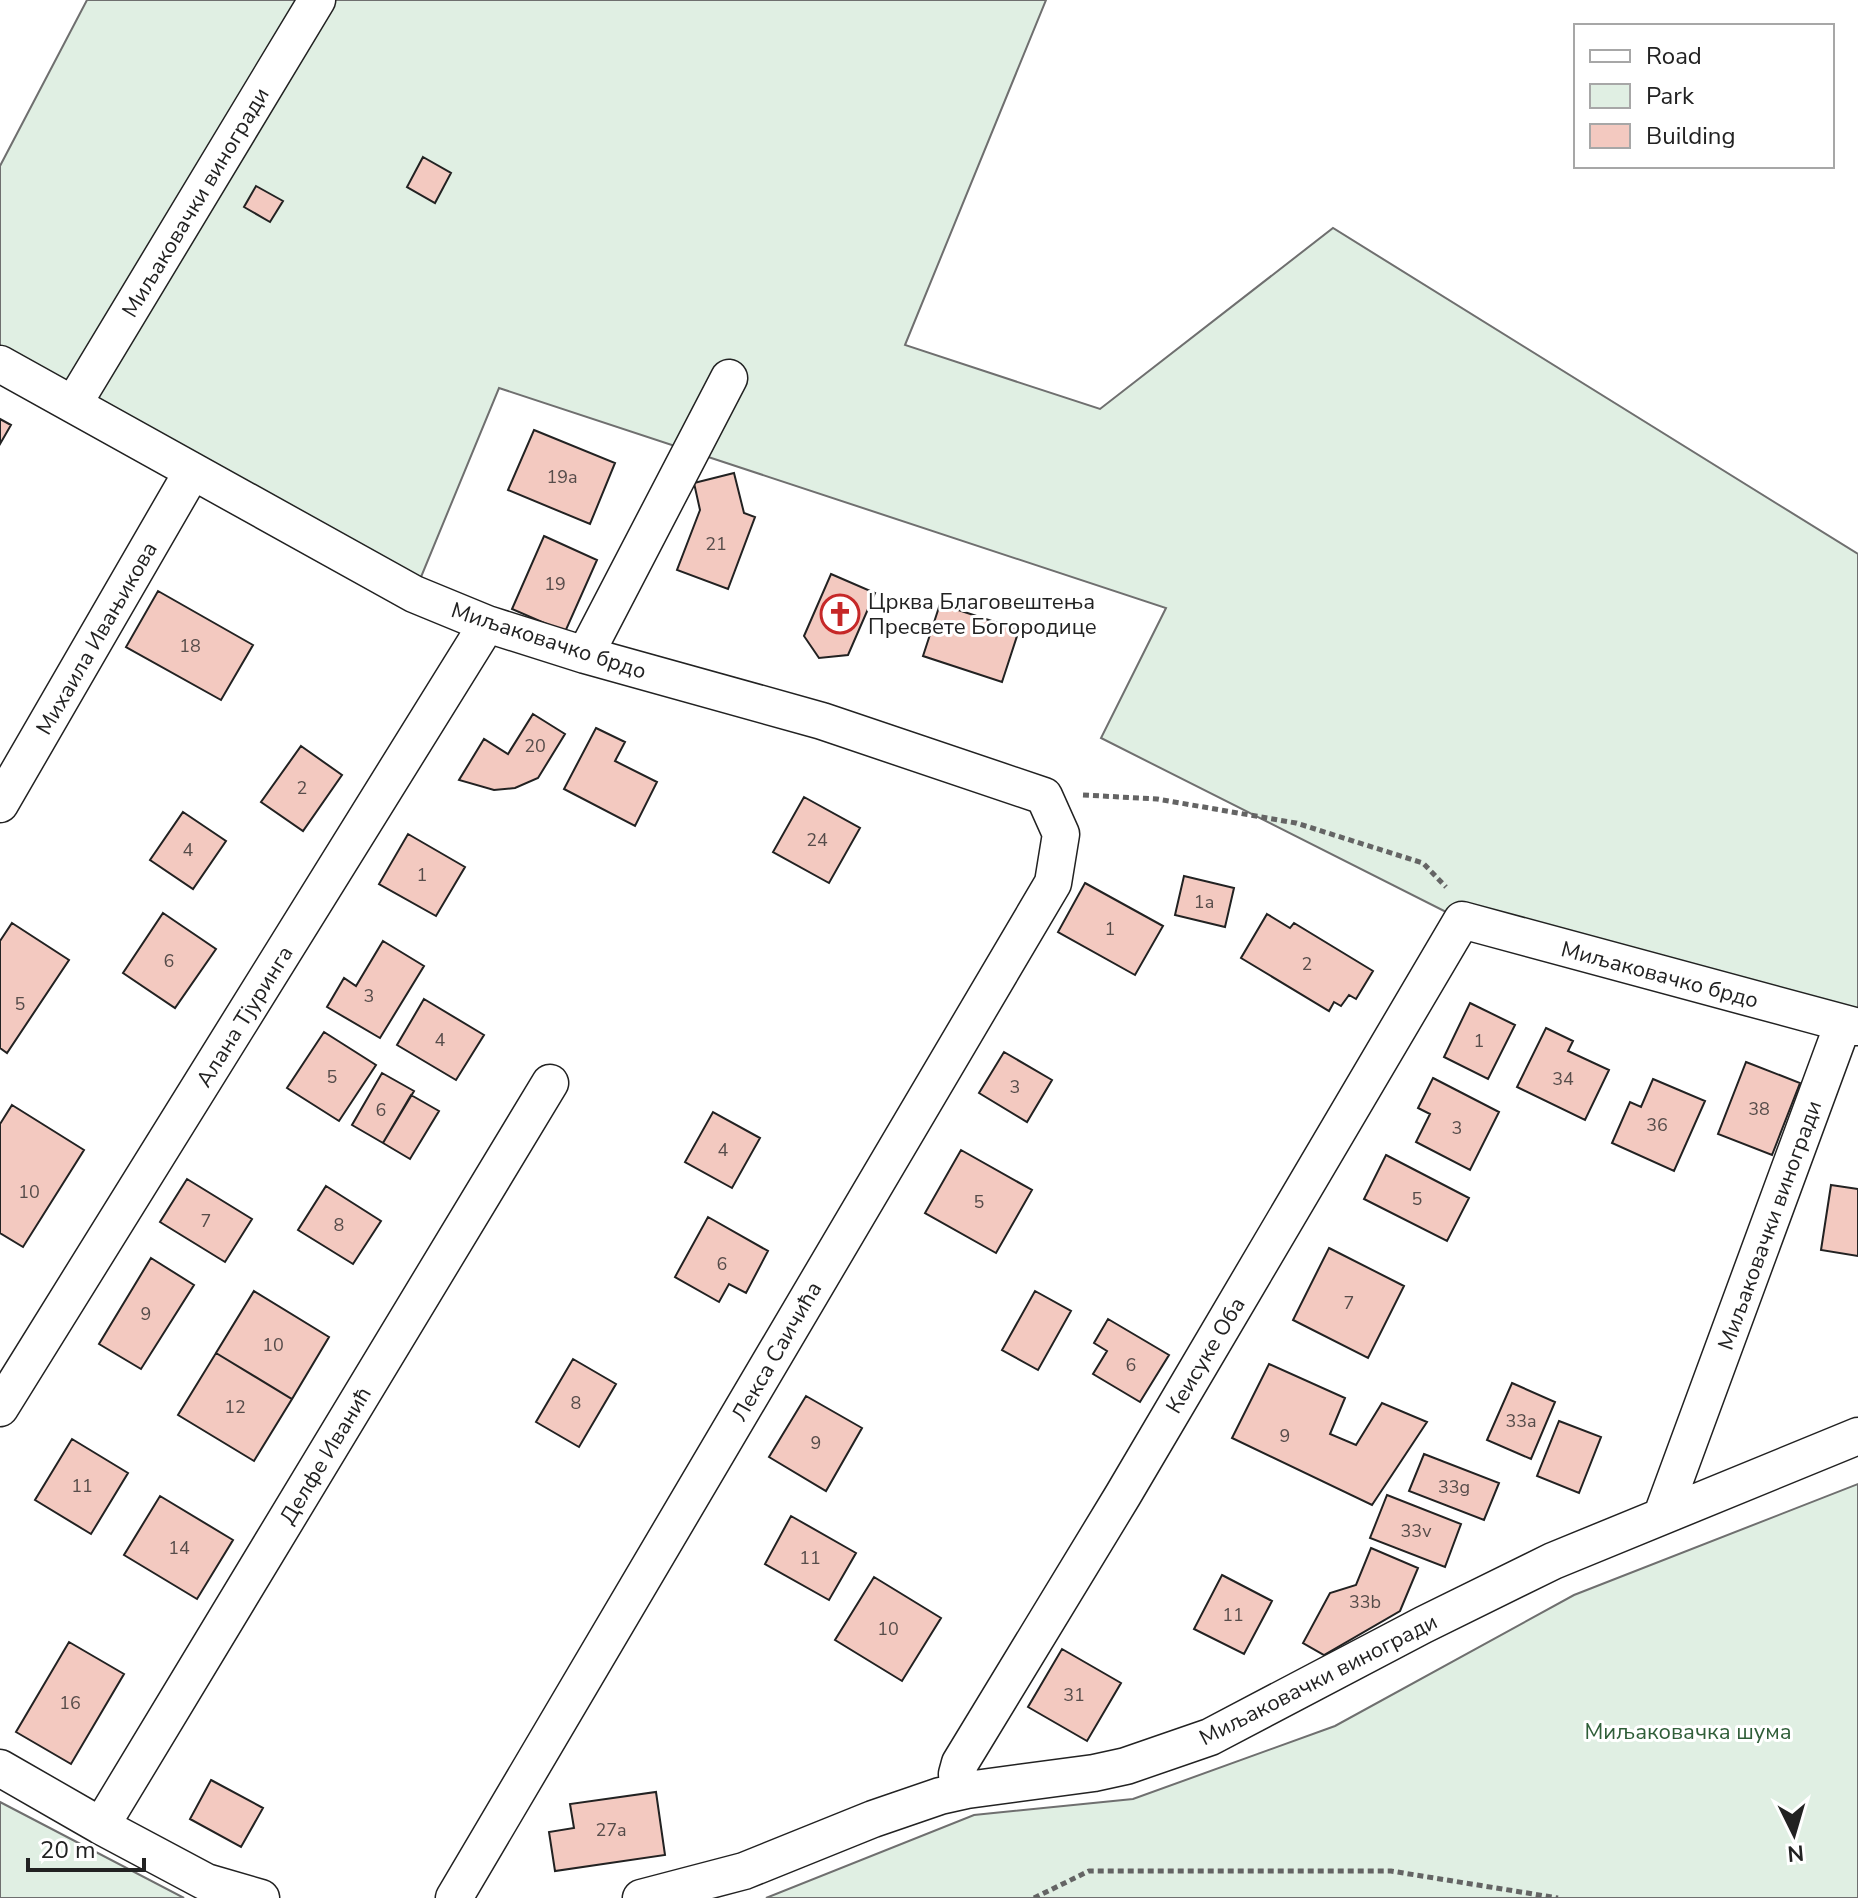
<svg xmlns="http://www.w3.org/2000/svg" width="1858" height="1898" font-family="'Nunito Sans',sans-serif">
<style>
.green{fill:#e0efe3;stroke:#6f6f6f;stroke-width:2}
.building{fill:#f3c9c0;stroke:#222;stroke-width:2}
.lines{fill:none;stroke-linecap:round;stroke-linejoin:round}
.street-casing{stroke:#222;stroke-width:39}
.path{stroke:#646464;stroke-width:5;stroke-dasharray:6 4;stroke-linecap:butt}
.street{stroke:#fff;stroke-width:36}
.labels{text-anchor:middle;stroke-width:6;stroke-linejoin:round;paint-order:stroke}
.number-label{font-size:18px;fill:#564c4a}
.street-label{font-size:22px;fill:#222;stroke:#fff}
.poi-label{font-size:22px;fill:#222;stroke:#fff;text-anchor:start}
.park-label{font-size:22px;fill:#2f5e38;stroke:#fff}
</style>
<rect width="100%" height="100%" fill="#fff"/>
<path class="green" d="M87 0H1046L905 345 1100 409 1333 228 1858 554V1026L1462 920 1101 738 1166 608 499 388 414 594 0 372V166Z
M1858 1484V1898H766L974 1815 1133 1799 1335 1726 1574 1595Z
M0 1802 184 1898H0Z"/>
<path class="building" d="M423 157 451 173 435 203 407 187Z
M256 186 283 201 270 222 244 207Z
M0 419 11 425 0 444Z
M534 430 615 463 590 524 508 490Z
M734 473 744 513 755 517 728 589 677 570 700 510 694 483Z
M544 536 597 560 565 632 512 609Z
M831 574 875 593 848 655 819 658 804 636Z
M158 591 253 645 221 700 126 647Z
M940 604 1019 630 1002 682 923 656Z
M533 714 565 734 538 778 515 788 494 790 459 780 484 739 508 754Z
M596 728 625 742 615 761 657 782 635 826 564 789Z
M301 746 342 775 303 831 261 802Z
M804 797 860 828 829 883 773 852Z
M183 812 226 841 193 889 150 860Z
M408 834 465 867 436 916 379 884Z
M1184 876 1234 888 1225 927 1175 915Z
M1085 883 1163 926 1135 975 1058 932Z
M163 913 216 949 175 1008 123 973Z
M1267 914 1290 928 1294 923 1373 971 1356 999 1349 995 1341 1006 1334 1002 1329 1011 1241 958Z
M12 923 69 960 7 1053 0 1048V941Z
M383 941 424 966 380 1038 327 1007 344 978 356 986Z
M424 999 484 1035 456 1080 397 1045Z
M1470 1003 1515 1025 1488 1079 1444 1057Z
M1546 1028 1573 1041 1568 1051 1609 1070 1585 1120 1517 1087Z
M324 1032 376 1065 339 1121 287 1088Z
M1004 1052 1052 1080 1027 1122 979 1093Z
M1746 1062 1800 1083 1772 1155 1718 1134Z
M382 1073 414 1091 383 1143 352 1125Z
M1433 1078 1499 1112 1470 1170 1416 1142 1430 1114 1418 1108Z
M1653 1079 1705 1101 1674 1171 1612 1143 1630 1102 1641 1107Z
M411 1095 439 1111 410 1159 383 1143Z
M12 1105 84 1150 23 1247 0 1233V1124Z
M713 1112 760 1138 732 1188 685 1162Z
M961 1150 1032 1190 996 1253 925 1213Z
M1386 1155 1469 1198 1447 1241 1364 1199Z
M187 1179 252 1219 225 1262 160 1222Z
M1831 1185 1858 1189V1256L1821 1250Z
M326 1186 381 1221 353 1264 298 1230Z
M708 1217 768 1251 746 1293 729 1284 719 1302 675 1277Z
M1329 1248 1404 1286 1368 1358 1293 1320Z
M151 1258 194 1285 141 1369 99 1344Z
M254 1291 329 1337 292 1399 216 1353Z
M1035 1291 1071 1311 1038 1370 1002 1350Z
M1108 1319 1169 1355 1140 1402 1093 1374 1107 1351 1094 1343Z
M216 1353 292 1399 254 1461 178 1415Z
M573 1359 616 1384 579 1447 536 1422Z
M1269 1364 1345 1398 1330 1434 1356 1445 1382 1403 1427 1422 1372 1505 1232 1438Z
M1512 1383 1555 1402 1531 1459 1487 1440Z
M806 1396 862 1428 826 1491 769 1457Z
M1559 1421 1601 1437 1579 1493 1537 1476Z
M72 1439 128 1473 91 1534 35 1500Z
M1424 1454 1499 1483 1484 1520 1409 1491Z
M1387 1495 1461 1524 1445 1567 1370 1538Z
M160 1496 233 1540 197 1599 124 1555Z
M791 1516 856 1553 829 1600 765 1564Z
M1371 1548 1418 1568 1400 1611 1324 1655 1303 1643 1330 1593 1356 1585Z
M1222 1575 1272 1601 1244 1654 1194 1629Z
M874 1577 941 1618 902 1681 835 1640Z
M69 1642 124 1674 71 1764 16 1732Z
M1062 1649 1121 1683 1087 1741 1028 1707Z
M211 1780 263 1808 241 1847 190 1819Z
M656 1792 665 1855 555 1871 549 1832 574 1828 570 1804Z"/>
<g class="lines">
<defs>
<path id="street" d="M0 364 414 594 487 624 585 655 822 721 1044 796 1061 834 1053 883 454 1898
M74 403 317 0
M585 655 729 378
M0 804 192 472
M0 1408 487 624
M1662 1515 1843 1024
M0 1768 101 1826 206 1882 261 1898
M958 1791 957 1774 960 1763 1123 1495 1462 920 1858 1027
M101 1826 550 1083
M641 1898 744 1871 873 1819 940 1796 967 1790 1094 1773 1126 1766 1210 1737 1423 1625 1553 1561 1858 1436"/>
</defs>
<use href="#street" class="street-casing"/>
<path class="path" d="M1083 795 1157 799 1296 823 1423 863 1446 887
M1034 1898 1089 1871H1391L1558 1898"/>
<use href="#street" class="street"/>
</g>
<defs>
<symbol id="church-ring" viewBox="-11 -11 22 22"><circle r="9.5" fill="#fff" stroke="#c62828" stroke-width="1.5"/><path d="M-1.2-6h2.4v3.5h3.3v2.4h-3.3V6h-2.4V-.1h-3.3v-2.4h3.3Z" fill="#c62828"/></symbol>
</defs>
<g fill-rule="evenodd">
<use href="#church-ring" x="818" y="592" width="44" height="44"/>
</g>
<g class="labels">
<g class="number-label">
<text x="562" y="483">19a</text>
<text x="716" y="550">21</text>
<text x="555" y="590">19</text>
<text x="190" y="652">18</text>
<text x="535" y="752">20</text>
<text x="302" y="794">2</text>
<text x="817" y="846">24</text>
<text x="188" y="856">4</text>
<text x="422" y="881">1</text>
<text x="1204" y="908">1a</text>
<text x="1110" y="935">1</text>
<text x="169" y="967">6</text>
<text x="1307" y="970">2</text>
<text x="369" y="1002">3</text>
<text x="20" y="1010">5</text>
<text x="440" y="1046">4</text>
<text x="1479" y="1047">1</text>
<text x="332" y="1083">5</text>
<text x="1563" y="1085">34</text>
<text x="1015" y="1093">3</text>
<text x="1759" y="1115">38</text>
<text x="381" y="1116">6</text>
<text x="1657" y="1131">36</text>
<text x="1457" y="1134">3</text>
<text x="723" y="1156">4</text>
<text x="29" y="1198">10</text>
<text x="1417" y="1205">5</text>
<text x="979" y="1208">5</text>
<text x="206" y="1227">7</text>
<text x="339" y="1231">8</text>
<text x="722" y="1270">6</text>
<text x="1349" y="1309">7</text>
<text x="146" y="1320">9</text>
<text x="273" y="1351">10</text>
<text x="1131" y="1371">6</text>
<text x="576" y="1409">8</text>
<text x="235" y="1413">12</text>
<text x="1521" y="1427">33a</text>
<text x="1285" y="1442">9</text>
<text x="816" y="1449">9</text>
<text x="82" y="1492">11</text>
<text x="1454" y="1493">33g</text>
<text x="1416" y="1537">33v</text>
<text x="179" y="1554">14</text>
<text x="810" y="1564">11</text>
<text x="1365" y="1608">33b</text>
<text x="1233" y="1621">11</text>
<text x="888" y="1635">10</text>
<text x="1074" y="1701">31</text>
<text x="70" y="1709">16</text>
<text x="611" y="1836">27a</text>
</g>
<g class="street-label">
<text transform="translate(195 202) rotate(-59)" y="8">Миљаковачки виногради</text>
<text transform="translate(96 638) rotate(-60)" y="8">Михаила Ивањикова</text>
<text transform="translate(549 640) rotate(18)" y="8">Миљаковачко брдо</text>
<text transform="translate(1660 974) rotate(15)" y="8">Миљаковачко брдо</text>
<text transform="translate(244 1016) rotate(-58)" y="8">Алана Тјуринга</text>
<text transform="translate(1769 1225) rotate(-70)" y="8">Миљаковачки виногради</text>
<text transform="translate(776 1351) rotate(-60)" y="8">Лекса Саичића</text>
<text transform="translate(1205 1355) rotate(-59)" y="8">Кеисуке Оба</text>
<text transform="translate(325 1455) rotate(-59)" y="8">Делфе Иванић</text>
<text transform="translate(1318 1679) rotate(-27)" y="8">Миљаковачки виногради</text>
</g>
<g class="poi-label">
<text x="868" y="609">Црква Благовештења<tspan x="868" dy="25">Пресвете Богородице</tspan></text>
</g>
<g class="park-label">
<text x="1688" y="1739">Миљаковачка шума</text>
</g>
</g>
<rect x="1574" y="24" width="260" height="144" fill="#ffffff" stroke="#a7a7a7" stroke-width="2"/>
<rect x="1590" y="50" width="40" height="12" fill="#ffffff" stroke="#a7a7a7" stroke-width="2"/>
<text x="1646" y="64" font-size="24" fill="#222222">Road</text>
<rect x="1590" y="84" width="40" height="24" fill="#e0efe3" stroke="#a7a7a7" stroke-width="2"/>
<text x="1646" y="104" font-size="24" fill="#222222">Park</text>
<rect x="1590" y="124" width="40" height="24" fill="#f3c9c0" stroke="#a7a7a7" stroke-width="2"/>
<text x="1646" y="144" font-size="24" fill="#222222">Building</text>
<g transform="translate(1794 1834) rotate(175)" stroke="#ffffff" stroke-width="6" paint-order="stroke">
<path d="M0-6L14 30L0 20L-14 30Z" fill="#222222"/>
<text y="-12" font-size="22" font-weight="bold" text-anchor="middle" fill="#222222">N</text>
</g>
<path d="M28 1858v12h116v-12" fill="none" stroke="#222222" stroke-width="4"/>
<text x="40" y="1858" font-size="24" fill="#222222" stroke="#ffffff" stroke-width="6" paint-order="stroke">20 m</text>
</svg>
